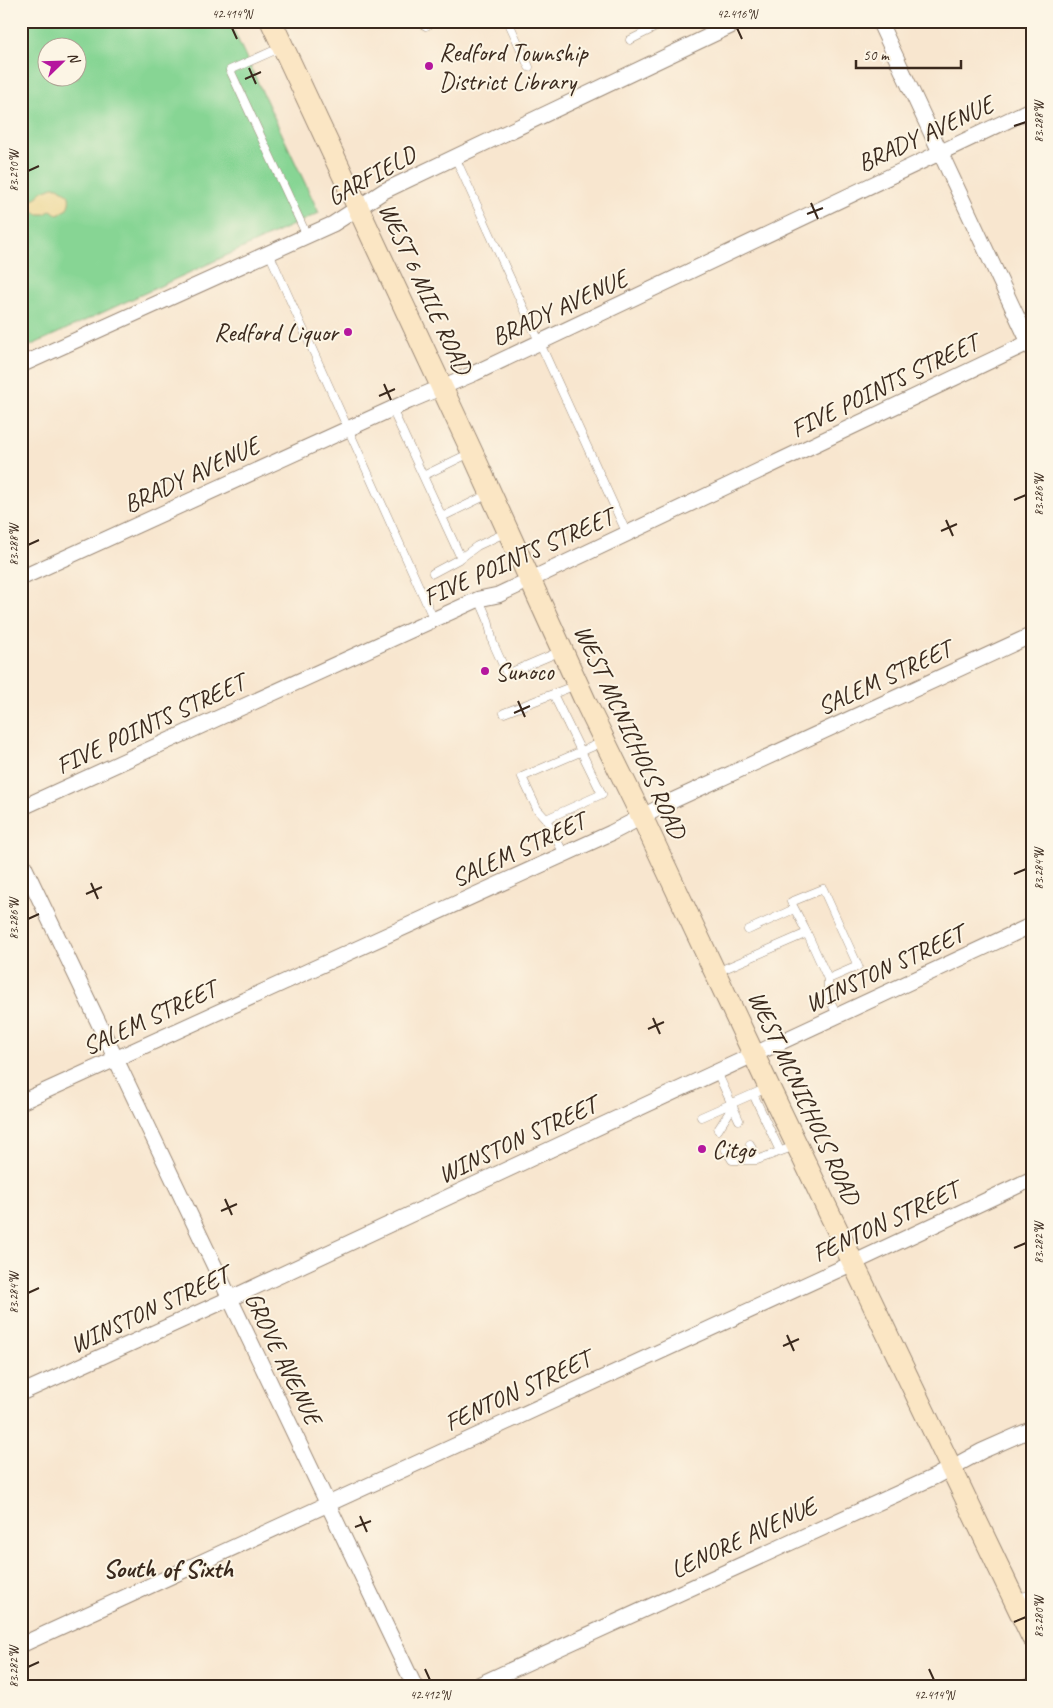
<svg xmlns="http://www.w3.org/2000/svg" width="1053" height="1708" font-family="Caveat,sans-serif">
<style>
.green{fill:#87d594;stroke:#618059;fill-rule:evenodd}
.sand{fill:#eeda9e;stroke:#94825e}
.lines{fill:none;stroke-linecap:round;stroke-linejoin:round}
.lane-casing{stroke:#9a8876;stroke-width:9}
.street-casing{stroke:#9a8876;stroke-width:17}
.secondary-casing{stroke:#9a8876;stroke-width:23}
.lane{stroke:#fff;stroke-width:8}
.street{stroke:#fff;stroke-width:15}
.secondary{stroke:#fbe6c4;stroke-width:21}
.ticks{fill:none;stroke:#3b2a1e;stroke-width:2}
.poi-dot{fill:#b5179e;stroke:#fcf5e5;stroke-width:2}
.labels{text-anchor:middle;stroke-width:4;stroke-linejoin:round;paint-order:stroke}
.poi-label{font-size:25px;fill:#3b2a1e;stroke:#fcf5e5;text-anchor:start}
.street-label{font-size:25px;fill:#3b2a1e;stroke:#fcf5e5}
.neighbourhood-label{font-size:26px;font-weight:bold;fill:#3b2a1e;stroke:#fcf5e5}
.neatline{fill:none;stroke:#3b2a1e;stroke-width:2}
.ticks-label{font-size:12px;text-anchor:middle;fill:#3b2a1e}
</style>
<rect width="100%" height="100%" fill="#fcf5e5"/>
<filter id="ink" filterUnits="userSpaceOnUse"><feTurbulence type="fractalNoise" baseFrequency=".02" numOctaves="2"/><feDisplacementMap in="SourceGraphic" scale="10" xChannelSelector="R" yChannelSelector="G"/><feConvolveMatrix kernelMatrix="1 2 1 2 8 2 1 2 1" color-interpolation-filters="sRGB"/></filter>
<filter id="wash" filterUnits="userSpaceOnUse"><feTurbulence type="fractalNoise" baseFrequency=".0096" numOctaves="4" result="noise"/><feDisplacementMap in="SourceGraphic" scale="20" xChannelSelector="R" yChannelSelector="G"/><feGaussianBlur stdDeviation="1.12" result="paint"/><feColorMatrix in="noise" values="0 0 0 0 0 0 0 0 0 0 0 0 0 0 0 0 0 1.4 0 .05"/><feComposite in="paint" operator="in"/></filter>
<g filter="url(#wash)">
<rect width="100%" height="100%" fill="#f8e6cf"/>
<path class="green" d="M21 21H229L319 213 21 350ZM48 48H78V78H48Z"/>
<path class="sand" d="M53 187H58L68 194C72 203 67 211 58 215L51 210 45 214H37L33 210 32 201 43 191Z"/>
</g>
<g filter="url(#ink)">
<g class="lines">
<defs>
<path id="lane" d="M417 21 426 26 437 21
M508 21 529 67
M630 40 668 21
M282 47 230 70 307 236
M455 157 627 534
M269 253 434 620
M392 409 461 558 477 546 507 532
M423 476 470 453
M442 517 489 494
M433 573 461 558
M479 599 488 620 493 643 507 674 561 651
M553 694 602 794 546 819 564 854
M504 713 576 685
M546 819 537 809 522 777 603 742
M748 930 794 909
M717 972 807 933 791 902 823 889 858 966 828 979 807 933
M828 979V997L838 1016
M717 1072 739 1120
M753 1094 780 1151
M701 1117 767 1088
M718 1130 732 1108
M750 1144 757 1160 795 1146
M726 1150 732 1160H757
M1014 1598 1032 1595"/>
<path id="street" d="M879 21 1032 349
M21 365 333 224 384 191 741 21
M21 578 409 401 475 373 1032 109
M21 808 479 599 498 595 1032 341
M21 860 415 1687
M21 1102 611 833 674 800 1032 635
M21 1393 242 1293 1032 925
M21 1645 853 1263 1032 1179
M474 1687 934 1477 982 1451 1032 1429
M1029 1687 1032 1685"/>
<path id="secondary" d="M271 21 472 452 587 705 642 817 769 1087 1032 1637"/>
</defs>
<use href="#lane" class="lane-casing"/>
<use href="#street" class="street-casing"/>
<use href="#secondary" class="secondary-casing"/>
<use href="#lane" class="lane"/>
<use href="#street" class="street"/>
<use href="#secondary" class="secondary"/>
</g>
</g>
<path class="ticks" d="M232 28 237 39M737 28 742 39M249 68 256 84M245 79 261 72M1014 126 1026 122M28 171 39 166M811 203 818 219M807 214 823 208M384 384 391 400M379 396 395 389M1014 500 1026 495M946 520 953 536M941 531 957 524M28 545 39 540M518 701 525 717M514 713 530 706M1014 874 1026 869M91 883 98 899M86 894 102 887M28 919 39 914M653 1018 660 1034M648 1029 664 1022M225 1199 232 1215M221 1211 237 1204M1014 1248 1026 1243M28 1293 39 1288M787 1335 794 1351M783 1346 799 1339M360 1516 367 1532M355 1527 371 1521M1014 1622 1026 1617M28 1667 39 1662M425 1669 430 1680M929 1669 934 1680"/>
<g class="poi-dot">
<circle cx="429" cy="66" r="5"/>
<circle cx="348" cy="332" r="5"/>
<circle cx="485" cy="671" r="5"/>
<circle cx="702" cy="1149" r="5"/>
</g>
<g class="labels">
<g class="poi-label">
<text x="439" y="61">Redford Township<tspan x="439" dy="29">District Library</tspan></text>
<text x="338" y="341" text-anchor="end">Redford Liquor</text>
<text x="495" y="680">Sunoco</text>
<text x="712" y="1158">Citgo</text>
</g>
<g class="street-label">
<text transform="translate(925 133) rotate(-25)" y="9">BRADY AVENUE</text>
<text transform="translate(371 175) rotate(-29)" y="9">GARFIELD</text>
<text transform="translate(426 288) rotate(65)" y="9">WEST 6 MILE ROAD</text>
<text transform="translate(559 307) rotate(-25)" y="9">BRADY AVENUE</text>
<text transform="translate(884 385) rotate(-26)" y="9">FIVE POINTS STREET</text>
<text transform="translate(191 474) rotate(-25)" y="9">BRADY AVENUE</text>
<text transform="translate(518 556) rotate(-24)" y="9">FIVE POINTS STREET</text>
<text transform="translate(884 677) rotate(-25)" y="9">SALEM STREET</text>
<text transform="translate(150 723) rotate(-25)" y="9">FIVE POINTS STREET</text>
<text transform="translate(631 731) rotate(65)" y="9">WEST MCNICHOLS ROAD</text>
<text transform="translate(518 849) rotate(-25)" y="9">SALEM STREET</text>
<text transform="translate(884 968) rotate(-25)" y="9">WINSTON STREET</text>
<text transform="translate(149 1017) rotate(-25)" y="9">SALEM STREET</text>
<text transform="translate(805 1097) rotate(65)" y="9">WEST MCNICHOLS ROAD</text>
<text transform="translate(517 1139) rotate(-25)" y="9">WINSTON STREET</text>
<text transform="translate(885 1221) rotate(-25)" y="9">FENTON STREET</text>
<text transform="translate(149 1309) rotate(-25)" y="9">WINSTON STREET</text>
<text transform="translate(284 1358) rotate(64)" y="9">GROVE AVENUE</text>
<text transform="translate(517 1390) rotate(-25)" y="9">FENTON STREET</text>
<text transform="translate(743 1537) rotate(-25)" y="9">LENORE AVENUE</text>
</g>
<g class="neighbourhood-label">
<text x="168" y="1577">South of Sixth</text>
</g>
</g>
<rect width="1053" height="1708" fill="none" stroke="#fcf5e5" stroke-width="55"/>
<g transform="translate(62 62) rotate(67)"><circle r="24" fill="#fcf5e5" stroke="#afa495"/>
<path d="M0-4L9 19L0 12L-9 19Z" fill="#b5179e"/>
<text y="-8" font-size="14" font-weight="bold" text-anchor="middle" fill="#3b2a1e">N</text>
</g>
<path d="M856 60v8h105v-8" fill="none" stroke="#3b2a1e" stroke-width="2.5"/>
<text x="863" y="60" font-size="15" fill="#3b2a1e" stroke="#fcf5e5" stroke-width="4" paint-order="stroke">50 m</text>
<rect x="28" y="28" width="998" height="1652" class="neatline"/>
<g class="ticks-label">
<text x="232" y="18">42.414°N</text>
<text x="737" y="18">42.416°N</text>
<text transform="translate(1039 122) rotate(-90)" y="4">83.288°W</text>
<text transform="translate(14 171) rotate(-90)" y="4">83.290°W</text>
<text transform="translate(1039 495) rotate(-90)" y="4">83.286°W</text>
<text transform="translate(14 545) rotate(-90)" y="4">83.288°W</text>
<text transform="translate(1039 869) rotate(-90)" y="4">83.284°W</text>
<text transform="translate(14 919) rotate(-90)" y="4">83.286°W</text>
<text transform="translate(1039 1243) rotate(-90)" y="4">83.282°W</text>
<text transform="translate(14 1293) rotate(-90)" y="4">83.284°W</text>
<text transform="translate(1039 1617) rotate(-90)" y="4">83.280°W</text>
<text transform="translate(14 1667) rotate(-90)" y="4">83.282°W</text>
<text x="430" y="1699">42.412°N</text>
<text x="934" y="1699">42.414°N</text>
</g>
</svg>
